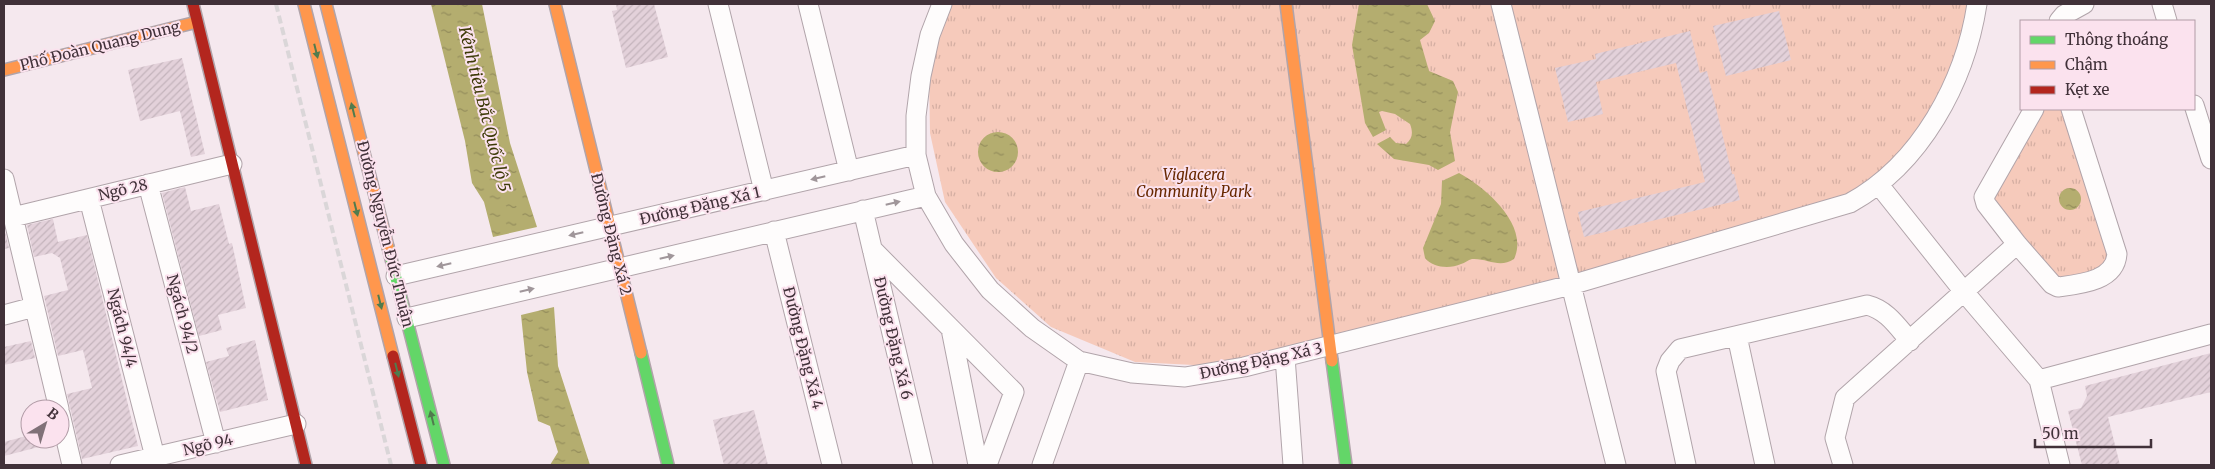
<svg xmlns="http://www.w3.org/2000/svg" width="2215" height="469" font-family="Merriweather,serif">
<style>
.park{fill:url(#park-tufts)}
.water{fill:url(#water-ripples)}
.building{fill:url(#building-hatch)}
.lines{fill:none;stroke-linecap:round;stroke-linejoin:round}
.street-casing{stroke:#b1a4aa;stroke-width:21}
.fast-casing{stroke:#b1a4aa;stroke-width:14}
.slow-casing{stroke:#b1a4aa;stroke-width:14}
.jam-casing{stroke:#b1a4aa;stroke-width:14}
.street{stroke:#fefcfc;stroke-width:19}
.fast{stroke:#63d668;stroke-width:11}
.slow{stroke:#ff974d;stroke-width:11}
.jam{stroke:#b3261e;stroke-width:11}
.rail{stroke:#dad6d8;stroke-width:4;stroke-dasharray:8 4;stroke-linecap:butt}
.oneway{fill:#507b4e}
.oneway2{fill:#a0969a}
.labels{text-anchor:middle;stroke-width:4;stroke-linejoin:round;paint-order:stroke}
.street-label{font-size:15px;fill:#413139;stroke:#fbe2ee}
.park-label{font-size:15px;font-style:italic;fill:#682800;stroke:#fbe2ee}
.water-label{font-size:16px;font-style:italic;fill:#3d3a07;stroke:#fbe2ee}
</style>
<defs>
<pattern id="park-tufts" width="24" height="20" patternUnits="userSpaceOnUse" patternTransform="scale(1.25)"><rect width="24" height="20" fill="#f6cabb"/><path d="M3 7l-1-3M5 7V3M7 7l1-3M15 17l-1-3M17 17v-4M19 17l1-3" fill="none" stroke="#d4aea2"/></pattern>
<pattern id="water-ripples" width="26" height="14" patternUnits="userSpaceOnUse" patternTransform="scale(1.25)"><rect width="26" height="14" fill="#b4ad6f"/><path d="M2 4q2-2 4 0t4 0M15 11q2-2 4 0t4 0" fill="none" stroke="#948d5c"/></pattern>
<pattern id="building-hatch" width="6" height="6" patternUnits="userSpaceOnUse" patternTransform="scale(1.25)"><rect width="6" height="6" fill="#e3d1da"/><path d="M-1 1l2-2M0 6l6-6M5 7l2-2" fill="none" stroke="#c4b4bc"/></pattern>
</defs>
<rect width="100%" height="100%" fill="#f5e8ee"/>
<path class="park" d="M950 4H1969L1947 88 1901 159 1850 203 1213 366 1135 362 1051 327 996 278 945 202 930 133 929 73Z
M2036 109H2067L2112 252 2108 267 2057 281 1988 194Z"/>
<path class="water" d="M431 4H482L510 143 537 227 493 237 484 202 472 183 465 141Z
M1359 4H1427L1435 21 1429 33 1420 40 1429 71 1453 81 1458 92 1450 132 1455 161 1438 170 1429 165 1394 159 1377 144 1390 137 1396 143 1406 144C1413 138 1413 132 1410 124L1395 114 1382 111 1379 112 1386 130 1373 137 1365 123 1352 45Z
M978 152a20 20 0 1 1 40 0a20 20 0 1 1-40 0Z
M1459 173C1485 187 1530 225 1514 259 1499 269 1488 258 1472 259 1468 260 1465 263 1461 264 1450 269 1433 268 1425 258L1423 248 1441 204 1442 181Z
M2059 199a11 11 0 1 1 22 0a11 11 0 1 1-22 0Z
M554 307 558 366 590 465H550L558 452 550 426 538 421 527 372 521 315Z"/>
<path class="building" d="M616 4H654L668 57 626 68 612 11 617 10Z
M1779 11 1791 60 1726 76 1713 26Z
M1690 31 1700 73 1707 71 1732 174H1734L1740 200 1584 237 1578 212 1705 182 1676 63 1596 82 1603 114 1568 122 1555 68 1596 59 1595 54Z
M182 58 205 154 191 157 180 111 140 121 128 70Z
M185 187 191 211 219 204 229 244 232 243 246 308 218 315 222 330 199 336 162 193Z
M53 219 58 242 87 235 138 446 82 459 67 394 92 388 83 350 58 356 44 296 68 290 60 258 52 253 34 257 27 225Z
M4 228 9 248 4 249Z
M255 340 268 400 220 412 206 362 229 356 226 348Z
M31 341 35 358 4 365V347Z
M2211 353V392L2108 417 2120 465H2082L2068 411 2081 408 2087 396 2085 386Z
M754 410 768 465H724L713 420Z
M30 435V439H54V443L4 456V442Z"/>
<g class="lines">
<defs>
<path id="street" d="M718 4 764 191
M808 4 849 171
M942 4 930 35 921 76 916 116V155L926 196 954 244 990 290 1032 328 1079 361 1132 373 1185 377 1244 367 1571 285 1850 203C1921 164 1965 82 1977 4
M1501 4 1616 465
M2162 4 2167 21
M2059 21 2064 15 2084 4
M2194 105 2211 159
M2034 109 1984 197 1986 204 2017 244 2052 284 2058 287C2081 284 2115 281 2117 254L2071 109
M4 179 59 409
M148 184 216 443
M1879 185 1965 293 2039 380 2060 465
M89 199 155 457
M863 210 923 465
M13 217 232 164
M774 231 832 465
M872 249 1014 392 987 465
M396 276 916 155
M4 315 34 307
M407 318 926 196
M951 329 978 465
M1737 336 1765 465
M1285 357 1293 465
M2039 380 2211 334
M60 414 72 465
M120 465 296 424
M1042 465 1079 361
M1686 465 1666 371 1670 361 1680 349 1867 305C1887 310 1897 326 1910 341
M1843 465 1835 438 1845 398 2017 244"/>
<path id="fast" d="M388 247 444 465
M641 353 668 465
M1332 361 1346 465"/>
<path id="slow" d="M304 4 393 356
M326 4 388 247
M555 4 641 353
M1286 4 1332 361
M4 70 197 22"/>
<path id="jam" d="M193 4 306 465
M393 356 421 465"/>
</defs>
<use href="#street" class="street-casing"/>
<use href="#fast" class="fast-casing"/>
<use href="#slow" class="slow-casing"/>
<use href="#jam" class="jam-casing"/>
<use href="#street" class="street"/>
<use href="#fast" class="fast"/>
<use href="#slow" class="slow"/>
<use href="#jam" class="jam"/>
<path class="rail" d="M276 4 391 465"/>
</g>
<defs><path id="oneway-solid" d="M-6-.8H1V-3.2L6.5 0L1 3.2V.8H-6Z" transform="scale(1.25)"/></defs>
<g class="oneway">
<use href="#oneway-solid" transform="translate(316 51) rotate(76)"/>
<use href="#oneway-solid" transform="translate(353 110) rotate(-104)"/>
<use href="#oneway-solid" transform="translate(356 209) rotate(76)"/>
<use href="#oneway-solid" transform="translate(380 302) rotate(76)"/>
<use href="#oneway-solid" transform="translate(397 370) rotate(76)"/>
<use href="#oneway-solid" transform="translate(432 418) rotate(-104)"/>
</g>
<g class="oneway2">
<use href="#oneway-solid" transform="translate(818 178) rotate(167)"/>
<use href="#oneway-solid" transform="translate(893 203) rotate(-13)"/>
<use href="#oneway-solid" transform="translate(576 234) rotate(167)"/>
<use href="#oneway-solid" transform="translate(667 257) rotate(-13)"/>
<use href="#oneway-solid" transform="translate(444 265) rotate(167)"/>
<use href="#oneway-solid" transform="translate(527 290) rotate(-13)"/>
</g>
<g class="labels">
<g class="street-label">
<text transform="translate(100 46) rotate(-14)" y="5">Phố Đoàn Quang Dung</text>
<text transform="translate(123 190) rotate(-13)" y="5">Ngõ 28</text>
<text transform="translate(700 206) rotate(-13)" y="5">Đường Đặng Xá 1</text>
<text transform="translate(385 234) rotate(76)" y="5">Đường Nguyễn Đức Thuận</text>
<text transform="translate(611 234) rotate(76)" y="5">Đường Đặng Xá 2</text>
<text transform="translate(182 314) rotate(75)" y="5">Ngách 94/2</text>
<text transform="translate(122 328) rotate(76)" y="5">Ngách 94/4</text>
<text transform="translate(893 338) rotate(77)" y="5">Đường Đặng Xá 6</text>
<text transform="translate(803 348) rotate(76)" y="5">Đường Đặng Xá 4</text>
<text transform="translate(1261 361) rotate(-12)" y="5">Đường Đặng Xá 3</text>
<text transform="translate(208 445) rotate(-13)" y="5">Ngõ 94</text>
</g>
<g class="park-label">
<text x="1194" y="180">Viglacera<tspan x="1194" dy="17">Community Park</tspan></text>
</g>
<g class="water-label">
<text transform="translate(485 109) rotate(76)" y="6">Kênh tiêu Bắc Quốc lộ 5</text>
</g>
</g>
<rect width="2215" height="469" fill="none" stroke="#413139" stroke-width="10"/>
<rect x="2020" y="20" width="175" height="90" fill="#fbe2ee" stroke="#b19ba6"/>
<rect x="2030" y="36" width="25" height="8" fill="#63d668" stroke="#b19ba6"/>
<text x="2065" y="45" font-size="15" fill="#413139">Thông thoáng</text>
<rect x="2030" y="61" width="25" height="8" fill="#ff974d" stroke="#b19ba6"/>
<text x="2065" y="70" font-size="15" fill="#413139">Chậm</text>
<rect x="2030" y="86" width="25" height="8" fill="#b3261e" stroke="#b19ba6"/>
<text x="2065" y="95" font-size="15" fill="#413139">Kẹt xe</text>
<g transform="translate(45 424) rotate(38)"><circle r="24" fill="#fbe2ee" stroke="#b19ba6"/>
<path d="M0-4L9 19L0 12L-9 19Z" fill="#807178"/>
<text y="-8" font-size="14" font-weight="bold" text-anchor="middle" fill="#413139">B</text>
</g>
<path d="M2035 439v8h116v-8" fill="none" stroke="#413139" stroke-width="2.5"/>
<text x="2042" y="439" font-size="15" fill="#413139" stroke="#fbe2ee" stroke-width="4" paint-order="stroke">50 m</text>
</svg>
